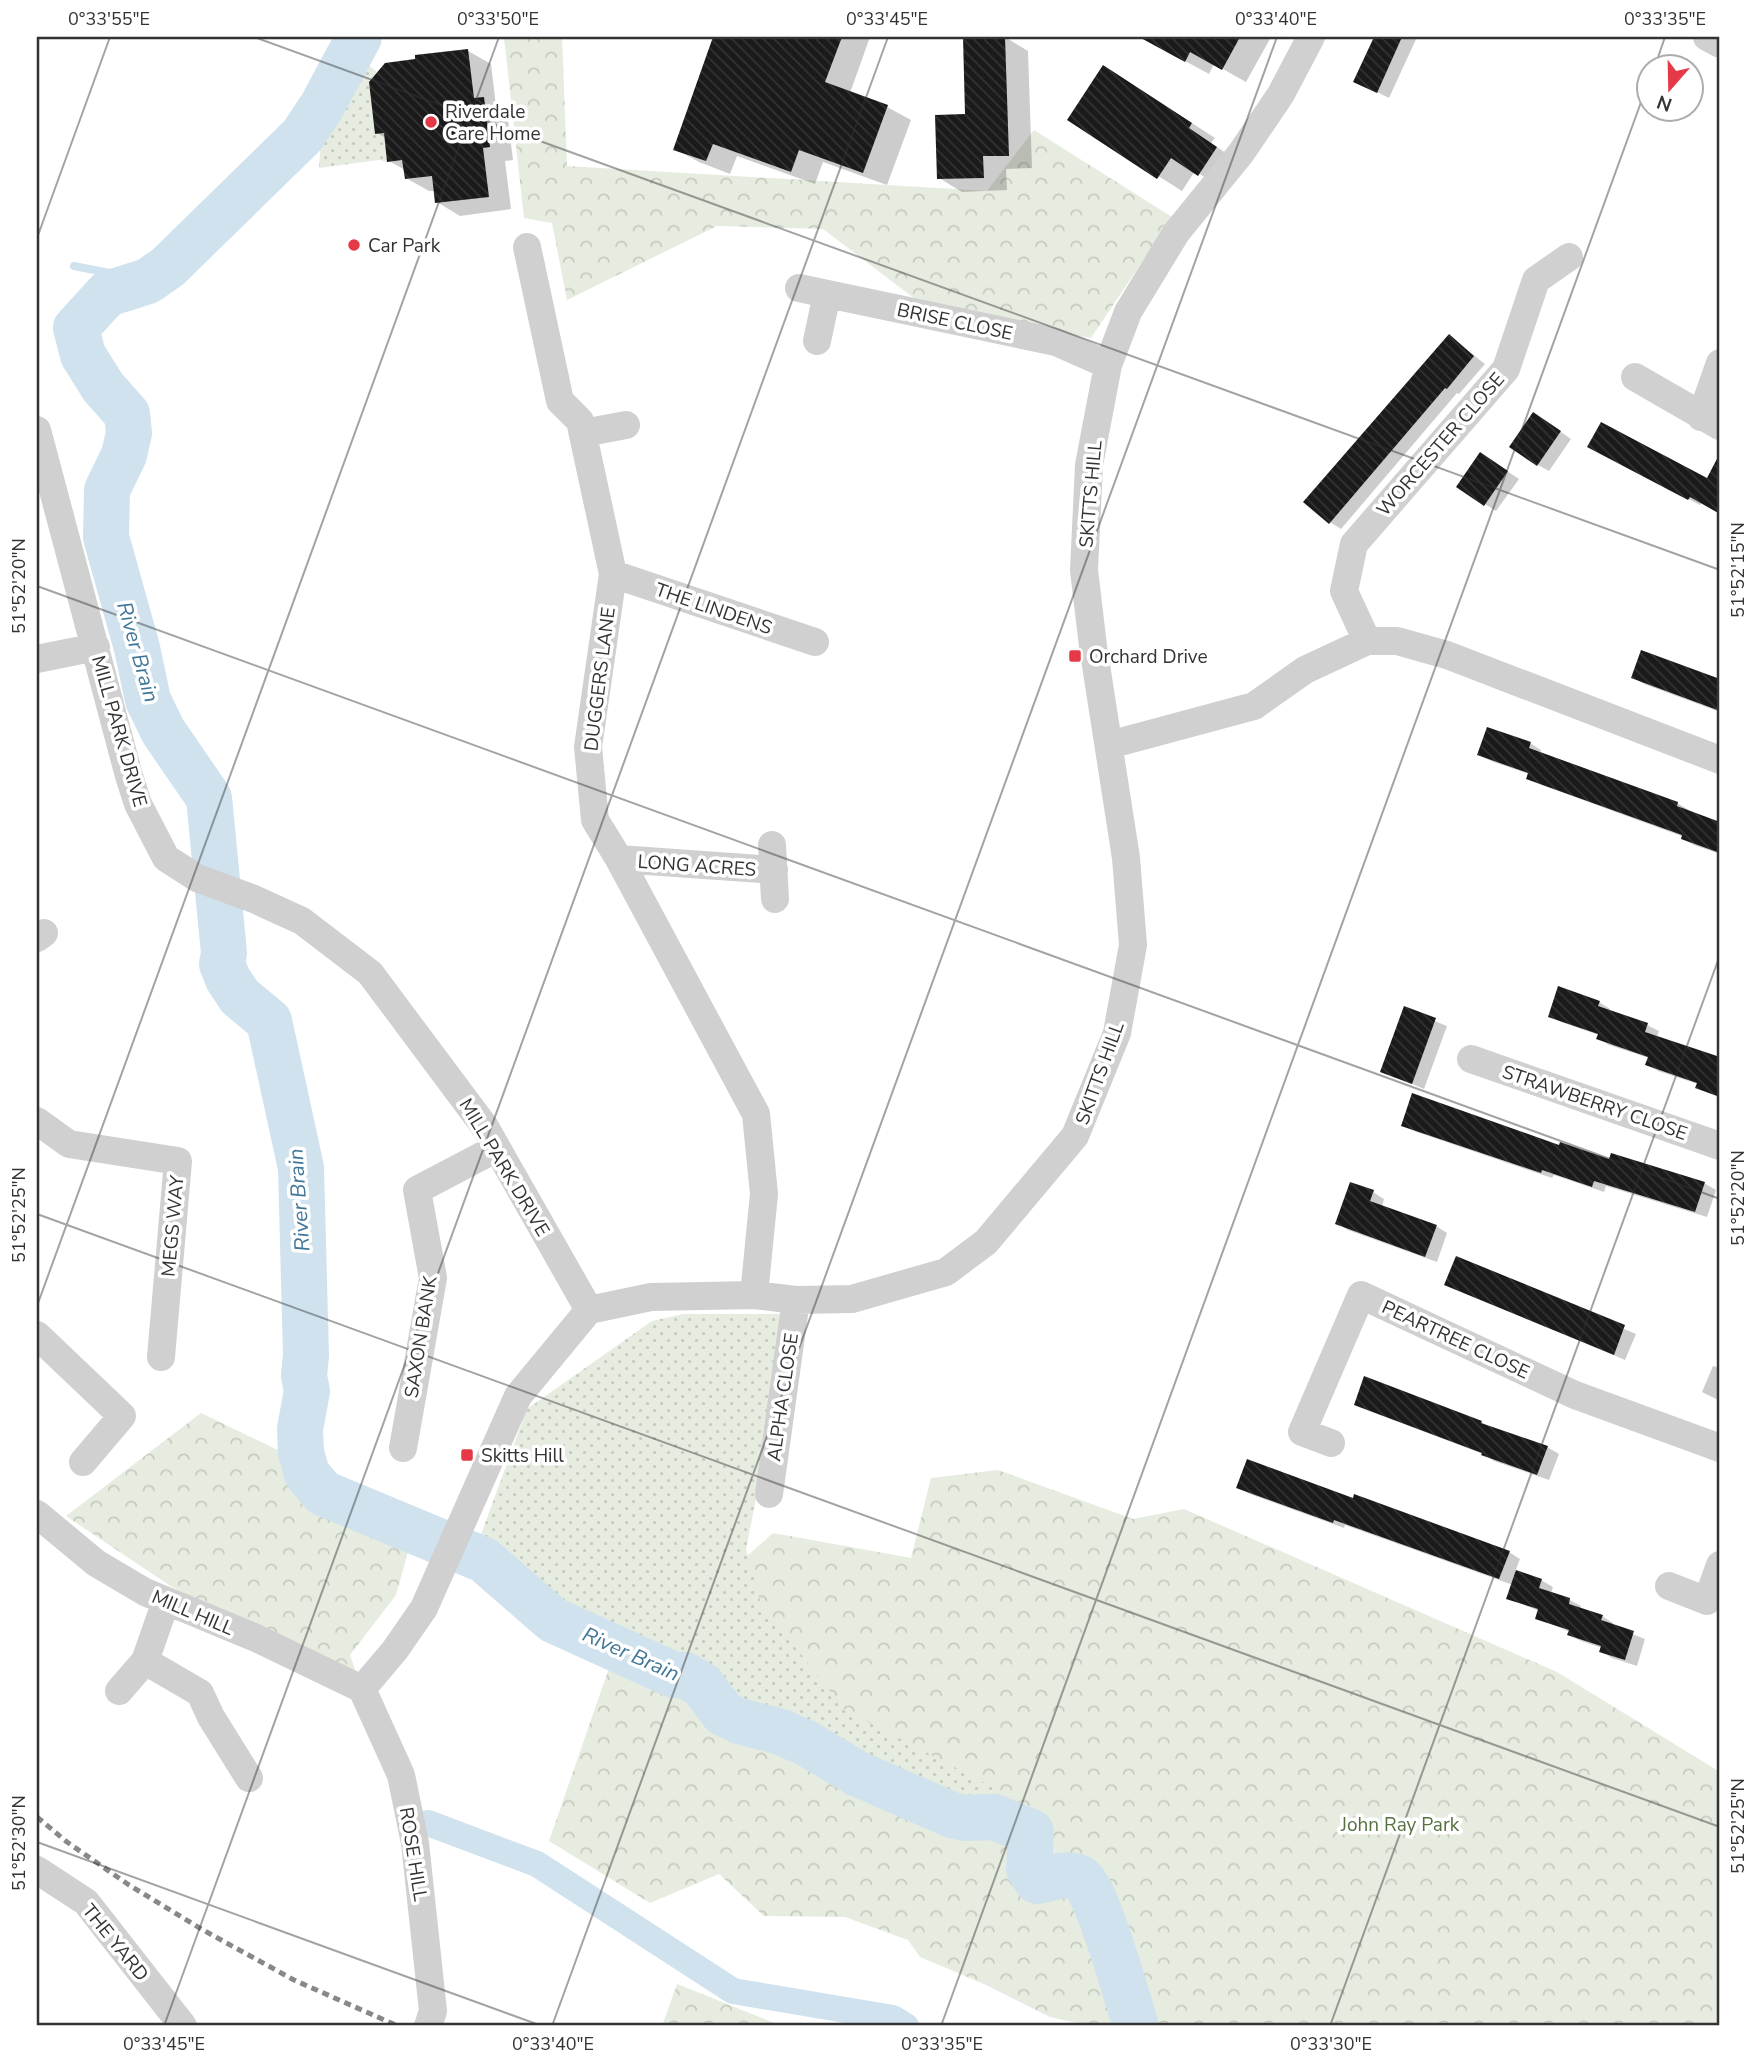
<svg xmlns="http://www.w3.org/2000/svg" width="1757" height="2063" font-family="'Nunito Sans',sans-serif">
<style>
.forest{fill:url(#forest-crowns)}
.garden{fill:url(#garden-dots)}
.shadow{fill:#0003}
.lines{fill:none;stroke-linecap:round;stroke-linejoin:round}
.stream{stroke:#cfe2ee;stroke-width:8}
.canal{stroke:#cfe2ee;stroke-width:26}
.river{stroke:#cfe2ee;stroke-width:46}
.building{fill:url(#building-back-hatch)}
.minor{stroke:#d0d0d0;stroke-width:28}
.rail{stroke:#888;stroke-width:5;stroke-dasharray:7 5;stroke-linecap:butt}
.ticks{fill:none;stroke:#333;stroke-width:2;stroke-opacity:0.45}
.poi-dot{fill:#e53947;stroke:#fff;stroke-width:2.5}
.labels{text-anchor:middle;stroke-width:7;stroke-linejoin:round;paint-order:stroke}
.poi-label{font-size:19px;fill:#333;stroke:#fff;text-anchor:start}
.street-label{font-size:19px;fill:#333;stroke:#fff}
.park-label{font-size:19px;fill:#56703f;stroke:#fff}
.water-label{font-size:21px;font-style:italic;fill:#3f7597;stroke:#fff}
.neatline{fill:none;stroke:#333;stroke-width:2.5}
.ticks-label{font-size:18px;text-anchor:middle;fill:#333}
</style>
<defs>
<pattern id="forest-crowns" width="20" height="18" patternUnits="userSpaceOnUse" patternTransform="scale(1.75)"><rect width="20" height="18" fill="#e6ecdf"/><path d="M2 6a3 3 0 1 1 6 0M12 15a3 3 0 1 1 6 0" fill="none" stroke="#c6cbc0"/></pattern>
<pattern id="garden-dots" width="8" height="8" patternUnits="userSpaceOnUse" patternTransform="scale(1.75)"><rect width="8" height="8" fill="#e6ecdf"/><path d="M2 2h.1M6 6h.1" fill="none" stroke="#c6cbc0" stroke-width="1.8" stroke-linecap="round"/></pattern>
<pattern id="building-back-hatch" width="6" height="6" patternUnits="userSpaceOnUse" patternTransform="scale(1.75)"><rect width="6" height="6" fill="#1a1a1a"/><path d="M-1 5l2 2M0 0l6 6M5-1l2 2" fill="none" stroke="#333"/></pattern>
</defs>
<rect width="100%" height="100%" fill="#fff"/>
<path class="forest" d="M504 37H562L567 166 987 191 1034 130 1172 217 1091 338 927 308 823 229 717 226 567 300 552 223 524 218Z
M201 1413 303 1462 323 1512 409 1548 396 1595 350 1655 362 1689 172 1587 66 1516Z
M998 1470 1133 1519 1184 1509 1557 1672 1720 1772V2026H1090L1050 2017 984 1984 920 1957 908 1940 845 1917 764 1916 719 1874 650 1903 549 1841 642 1573 685 1612 773 1533 911 1558 931 1478Z
M677 1984 782 2026H662Z"/>
<path class="garden" d="M363 61 377 72 369 82 375 134 384 133 387 162 379 160 319 168 321 139 349 76Z
M683 1314H784L777 1393 746 1549 761 1604 845 1710 1050 1817 960 1803 813 1726 748 1710 713 1674 597 1627 479 1540 527 1409 652 1321Z"/>
<path class="shadow" d="M715 37H870L850 93 887 107 911 120 887 185 823 162 815 184 737 156 730 174 699 162 675 149Z
M1005 37 1028 51 1032 168 1006 169 1007 190 962 192 939 178Z
M1141 37H1271L1246 82 1214 64 1209 74Z
M1375 37H1417L1389 98 1355 81Z
M468 51 491 64 496 106 507 112 513 160 505 161 511 209 460 216 437 202 436 191H429L406 178 405 170 389 161 386 138 377 133Z
M1127 81 1215 138 1211 143 1239 162 1222 188 1195 171 1182 191 1070 120Z
M1449 336 1485 364 1459 394 1457 393 1341 529 1330 522Z
M1545 421 1571 439 1549 471 1538 465Z
M1601 453 1708 480 1709 477 1720 482V512L1702 502 1700 505Z
M1492 461 1519 479 1496 511 1458 487Z
M1642 652 1720 680V712L1644 684 1633 677Z
M1530 743 1541 750 1540 754 1677 803 1689 810 1688 812 1720 823V854L1694 845 1683 839 1684 837 1539 784 1528 778 1529 774 1491 761 1479 754Z
M1599 1002 1610 1009V1012L1647 1025 1659 1031 1657 1037 1720 1065V1098L1697 1087 1698 1084 1658 1071 1647 1064 1649 1058 1609 1045 1598 1038 1599 1035 1561 1022 1550 1016Z
M1405 1009 1447 1026 1424 1089 1382 1071Z
M1403 1125 1560 1148 1704 1183 1716 1190 1707 1217 1606 1186 1604 1192 1554 1175 1552 1178 1414 1131Z
M1373 1192 1384 1199 1382 1207 1436 1226 1447 1233 1437 1262 1348 1230 1337 1223Z
M1457 1258 1636 1334 1625 1360 1446 1284Z
M1713 1366 1720 1368V1401L1702 1392Z
M1356 1404 1481 1422 1491 1428 1547 1447 1559 1454 1549 1480 1494 1461 1483 1454 1367 1410Z
M1238 1487 1509 1552 1520 1559 1515 1572 1541 1580 1553 1587 1551 1593 1570 1600 1581 1606 1580 1609 1602 1616 1613 1623 1612 1626 1645 1639 1637 1666 1612 1658 1601 1651 1602 1648 1581 1641 1569 1635 1570 1632 1537 1618 1539 1611 1509 1598 1513 1585 1345 1525 1344 1528 1250 1494Z"/>
<g class="lines">
<path class="stream" d="M74 266 125 276 168 267"/>
<path class="canal" d="M428 1823 537 1864 733 1991 893 2018 906 2026"/>
<path class="river" d="M359 37 322 106 302 136 168 267 148 281 107 294 76 328 83 355 103 387 127 414 129 433 124 455 107 490 106 537 137 648 148 700 163 731 209 798 224 953 222 964 228 979 240 997 269 1021 301 1168 306 1355 304 1376 307 1391 300 1429 301 1452 307 1474 323 1493 484 1560 553 1620 674 1675H685L702 1685 723 1713 739 1721 778 1731 806 1743 858 1774 952 1815 964 1818 994 1817 1031 1832 1029 1869 1037 1881C1050 1879 1069 1871 1080 1878 1097 1887 1128 2002 1136 2026"/>
</g>
<path class="building" d="M713 37H842L825 82 888 105 863 173 799 150 791 172 713 144 706 161 673 150Z
M963 37H1005L1009 156H983L984 178 937 179 935 115 965 114Z
M1139 37H1240L1222 70 1190 52 1185 62Z
M1374 37H1402L1377 93 1353 82Z
M468 49 474 98 484 97 490 147 483 148 489 197 435 203 432 176 405 179 402 160 387 162 384 133 375 134 369 82 385 63 415 59V55Z
M1103 65 1192 123 1189 128 1217 147 1198 176 1171 158 1157 179 1067 120Z
M1449 334 1474 356 1447 389 1445 388 1329 524 1303 502Z
M1533 412 1561 431 1537 466 1509 447Z
M1601 422 1707 478 1720 453V514L1690 497 1688 500 1587 447Z
M1480 452 1508 471 1484 506 1456 487Z
M1641 650 1720 679V711L1631 678Z
M1487 727 1531 742 1529 748 1678 802 1677 806 1720 822V853L1681 839 1682 835 1526 779 1528 773 1477 755Z
M1558 986 1600 1001 1598 1006 1648 1023 1645 1032 1720 1057V1097L1695 1088 1697 1083 1645 1065 1648 1057 1596 1039 1598 1034 1548 1017Z
M1404 1006 1436 1018 1412 1084 1380 1072Z
M1412 1093 1559 1145 1560 1142 1609 1159 1611 1153 1705 1182 1695 1212 1594 1181 1592 1187 1542 1170 1541 1173 1401 1126Z
M1350 1182 1374 1190 1370 1201 1437 1225 1425 1257 1335 1224Z
M1456 1256 1625 1325 1614 1355 1444 1285Z
M1364 1376 1482 1421 1481 1423 1548 1446 1537 1475 1481 1455 1482 1453 1354 1405Z
M1247 1459 1353 1498 1354 1494 1510 1551 1499 1579 1334 1520 1333 1523 1236 1488Z
M1516 1570 1542 1579 1539 1588 1570 1598 1569 1604 1603 1615 1601 1620 1634 1631 1625 1660 1599 1652 1601 1646 1567 1635 1569 1630 1535 1619 1538 1609 1506 1599Z"/>
<g class="lines">
<path class="minor" d="M1707 37 1720 44
M527 247 560 401 580 421 613 574 588 747 595 820 619 859 756 1114 764 1194 754 1295
M799 288 1056 342 1108 365
M817 341 827 294
M1635 377 1720 426
M1701 417 1720 363
M37 430 129 776 138 804 166 858 197 878 254 899 302 921 370 973 485 1127 589 1310
M583 433 626 425
M613 574 815 642
M1367 641 1344 591 1354 544 1506 369 1536 280 1569 257
M37 659 96 647
M1109 745 1254 706 1305 670 1367 641H1397L1447 655 1720 760
M772 845 775 899
M619 859 774 870
M37 938 44 933
M1471 1059 1720 1146
M37 1121 69 1144 178 1161 161 1357
M37 1335 122 1416 83 1462
M1331 1443 1302 1432 1361 1295 1575 1395 1720 1448
M403 1448 433 1278 417 1190 497 1148
M769 1494 796 1300
M37 1514 96 1563 145 1592 256 1638 362 1689
M1669 1586 1707 1601 1720 1565
M166 1601 145 1661 200 1693 211 1717 249 1778
M362 1689 395 1650 424 1608 518 1396 589 1310 651 1297 754 1295 796 1300 852 1299 946 1272 986 1242 1075 1136 1117 1033 1133 945 1126 858 1093 646 1084 570 1089 465 1108 365 1128 312 1176 233 1241 153 1281 94 1311 37
M362 1689 401 1775 415 1843 433 2011 428 2026
M119 1691 145 1661
M37 1870 86 1902 183 2026"/>
<path class="rail" d="M37 1817 67 1842 129 1885 203 1930 294 1980 398 2026"/>
</g>
<path class="ticks" d="M254 37 1720 570M1655 66 1665 37M37 238 110 37M37 586 1720 1199M37 1214 1720 1827M37 1306 499 37M37 1842 542 2026M164 2026 888 37M552 2026 1277 37M941 2026 1648 83M1330 2026 1720 955M1719 2026 1720 2023"/>
<g class="poi-dot">
<circle cx="431" cy="122" r="7"/>
<circle cx="354" cy="245" r="7"/>
<rect x="1068" y="649" width="14" height="14" rx="3.5"/>
<rect x="460" y="1448" width="14" height="14" rx="3.5"/>
</g>
<g class="labels">
<g class="poi-label">
<text x="445" y="118">Riverdale<tspan x="445" dy="22">Care Home</tspan></text>
<text x="368" y="252">Car Park</text>
<text x="1089" y="663">Orchard Drive</text>
<text x="481" y="1462">Skitts Hill</text>
</g>
<g class="street-label">
<text transform="translate(955 321) rotate(12)" y="7">BRISE CLOSE</text>
<text transform="translate(1440 444) rotate(-49)" y="7">WORCESTER CLOSE</text>
<text transform="translate(1090 494) rotate(-85)" y="7">SKITTS HILL</text>
<text transform="translate(714 608) rotate(19)" y="7">THE LINDENS</text>
<text transform="translate(599 679) rotate(-83)" y="7">DUGGERS LANE</text>
<text transform="translate(120 731) rotate(74)" y="7">MILL PARK DRIVE</text>
<text transform="translate(697 865) rotate(4)" y="7">LONG ACRES</text>
<text transform="translate(1099 1073) rotate(-70)" y="7">SKITTS HILL</text>
<text transform="translate(1595 1102) rotate(19)" y="7">STRAWBERRY CLOSE</text>
<text transform="translate(505 1167) rotate(59)" y="7">MILL PARK DRIVE</text>
<text transform="translate(172 1226) rotate(-85)" y="7">MEGS WAY</text>
<text transform="translate(420 1337) rotate(-81)" y="7">SAXON BANK</text>
<text transform="translate(1456 1339) rotate(25)" y="7">PEARTREE CLOSE</text>
<text transform="translate(782 1397) rotate(-82)" y="7">ALPHA CLOSE</text>
<text transform="translate(193 1612) rotate(23)" y="7">MILL HILL</text>
<text transform="translate(414 1854) rotate(81)" y="7">ROSE HILL</text>
<text transform="translate(116 1942) rotate(51)" y="7">THE YARD</text>
</g>
<g class="park-label">
<text x="1400" y="1831">John Ray Park</text>
</g>
<g class="water-label">
<text transform="translate(138 652) rotate(74)" y="7">River Brain</text>
<text transform="translate(299 1200) rotate(-94)" y="7">River Brain</text>
<text transform="translate(631 1654) rotate(24)" y="7">River Brain</text>
</g>
</g>
<rect width="1757" height="2063" fill="none" stroke="#ffffff" stroke-width="77"/>
<g transform="translate(1670 88) rotate(200)"><circle r="33" fill="#ffffff" stroke="#adadad" stroke-width="2"/>
<path d="M0-5L12 26L0 18L-12 26Z" fill="#e53947"/>
<text y="-10" font-size="19" font-weight="bold" text-anchor="middle" fill="#333333">N</text>
</g>
<rect x="38" y="38" width="1680" height="1986" class="neatline"/>
<g class="ticks-label">
<text x="109" y="25">0°33'55"E</text>
<text x="498" y="25">0°33'50"E</text>
<text x="887" y="25">0°33'45"E</text>
<text x="1276" y="25">0°33'40"E</text>
<text x="1665" y="25">0°33'35"E</text>
<text transform="translate(1738 570) rotate(-90)" y="6">51°52'15"N</text>
<text transform="translate(19 586) rotate(-90)" y="6">51°52'20"N</text>
<text transform="translate(1738 1198) rotate(-90)" y="6">51°52'20"N</text>
<text transform="translate(19 1215) rotate(-90)" y="6">51°52'25"N</text>
<text transform="translate(1738 1826) rotate(-90)" y="6">51°52'25"N</text>
<text transform="translate(19 1843) rotate(-90)" y="6">51°52'30"N</text>
<text x="164" y="2050">0°33'45"E</text>
<text x="553" y="2050">0°33'40"E</text>
<text x="942" y="2050">0°33'35"E</text>
<text x="1331" y="2050">0°33'30"E</text>
</g>
</svg>
